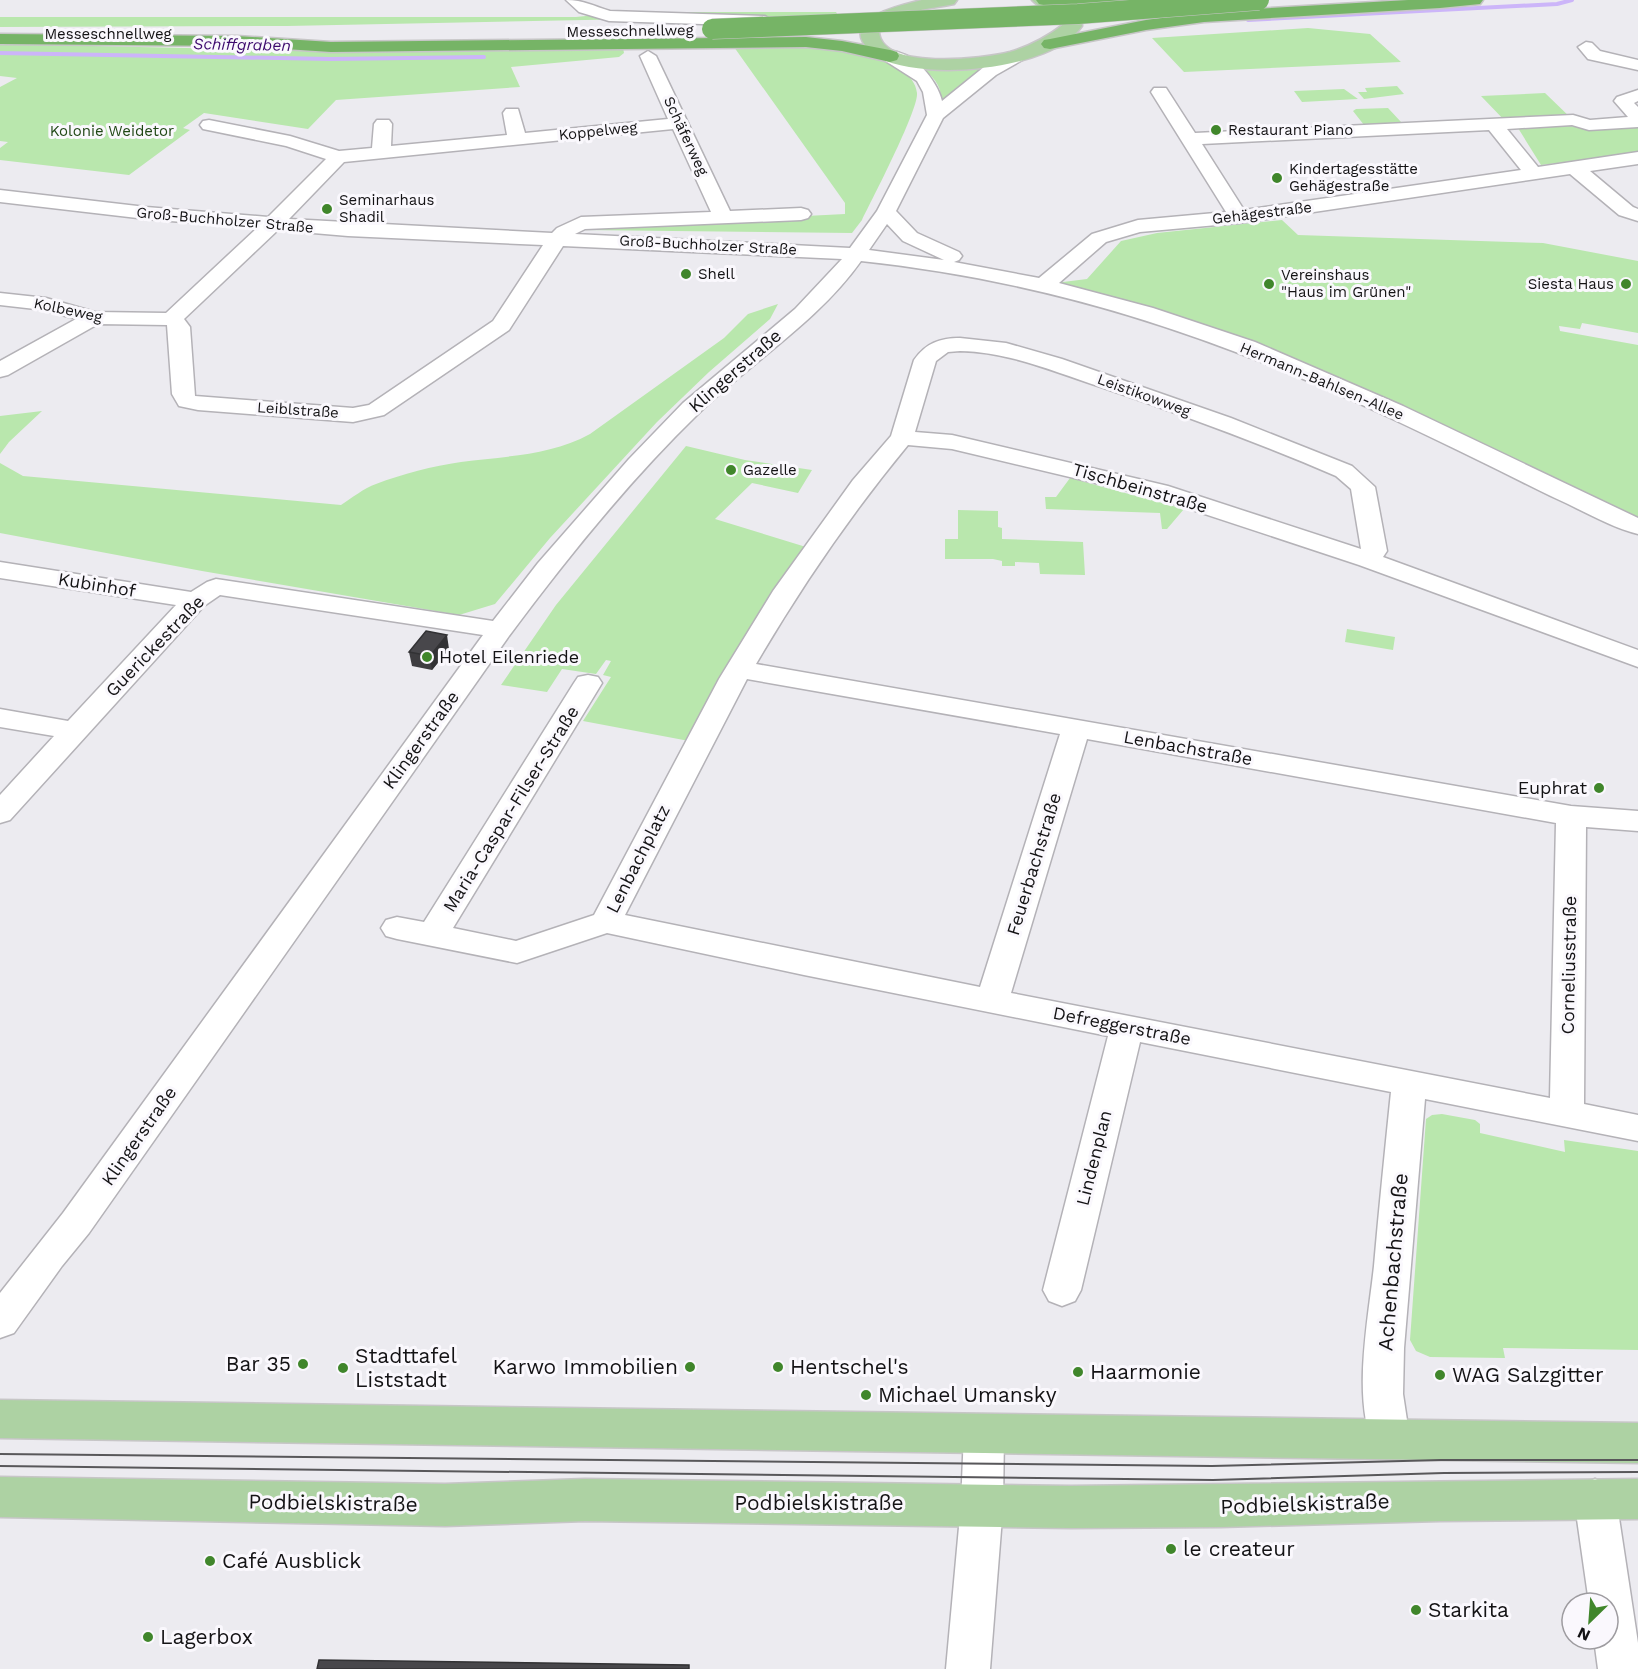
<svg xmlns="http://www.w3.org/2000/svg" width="1638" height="1669" font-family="'Work Sans',sans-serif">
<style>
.green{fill:#b9e7ad}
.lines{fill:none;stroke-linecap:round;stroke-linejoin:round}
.stream{stroke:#ccb5f9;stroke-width:4}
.minor-casing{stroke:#b4b2b7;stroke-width:3}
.major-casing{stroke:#c7c6c7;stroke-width:3}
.highway-casing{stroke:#c7c6c7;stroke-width:3}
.minor{fill:#fff;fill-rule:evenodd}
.major{fill:#add2a3;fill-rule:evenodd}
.highway{fill:#76b466;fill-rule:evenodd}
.tram{stroke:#58575a;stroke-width:2}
.highway-bridge-casing{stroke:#c7c6c7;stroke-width:21;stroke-linecap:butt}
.highway-bridge{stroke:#76b466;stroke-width:20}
.wall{fill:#3e3d40}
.shaded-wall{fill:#323234}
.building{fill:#48474b;stroke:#323234;stroke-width:1.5}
.poi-dot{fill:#40862b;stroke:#faf8fd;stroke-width:2}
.labels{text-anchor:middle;stroke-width:6;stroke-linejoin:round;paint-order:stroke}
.far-street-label{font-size:15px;fill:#141315;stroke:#faf8fd}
.far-poi-label{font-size:15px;fill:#141315;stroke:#faf8fd;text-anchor:start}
.far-park-label{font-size:15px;fill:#204715;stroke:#faf8fd}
.far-water-label{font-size:16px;font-style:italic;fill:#3e0b6e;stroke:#faf8fd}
.street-label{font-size:18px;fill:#141315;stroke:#faf8fd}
.poi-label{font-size:18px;fill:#141315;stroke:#faf8fd;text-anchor:start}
.near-street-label{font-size:21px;fill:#141315;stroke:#faf8fd}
.near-poi-label{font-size:21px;fill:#141315;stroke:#faf8fd;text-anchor:start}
</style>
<rect width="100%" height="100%" fill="#ecebf0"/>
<path class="green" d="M625 12H836L838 15 287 26 0 27V17H576Z
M1308 28 1370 34 1401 62 1184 72 1152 38Z
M0 44 323 51 623 48 624 53 619 57 511 67 520 87 336 100 308 129 204 113 183 128 190 130 129 175 0 160V148L8 142 0 141V87L17 78 0 76Z
M791 46C820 48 914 54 917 93 919 109 872 200 862 220L852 233 582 230 584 227 845 214V203L734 47Z
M987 65 956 88 941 105C943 86 934 77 919 66Z
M1397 86 1404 94 1364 99 1358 92H1367L1365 88Z
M1344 89 1358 99 1302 102 1294 91Z
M1545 93 1573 120 1507 123 1481 96Z
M1388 108 1402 123 1364 125 1353 111 1356 109Z
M1567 126 1605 129 1638 126V153L1541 165 1518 128Z
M1282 220 1298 235 1543 243 1638 261V333L1582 323 1580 329 1559 326 1560 331 1638 345V527L1322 378 1047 284 1087 279 1121 241 1157 233Z
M778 304 770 319 709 372 657 422 550 538 495 604 459 615 202 571 0 533V463L23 476 341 505C352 498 364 488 376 484 402 474 433 466 461 462 505 456 550 456 590 434L724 338 748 314Z
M42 411 9 442 0 454V416Z
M686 446 745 460 812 470 798 493 752 483 715 519 806 547 723 683 716 682 689 741 583 721 611 677 603 675 611 661 606 660 596 674 562 669 547 692 501 685 556 605Z
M1070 478 1184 509 1167 529H1162L1160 513 1046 509 1045 497H1056Z
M958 510 998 511V527L1002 528V539L1083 542 1085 575 1040 574 1039 563 1015 562V566H1002V561L993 559H945V539H958Z
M1347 629 1395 637 1393 650 1345 642Z
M1442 1114 1475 1120 1480 1124V1133L1565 1152 1564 1140 1638 1151V1350L1503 1348 1505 1358 1430 1357 1416 1351 1410 1340 1426 1119 1432 1115Z"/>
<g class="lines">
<path class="stream" d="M1248 20 1557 4 1572 0
M0 53 330 59 484 57"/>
<defs>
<path id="minor" d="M566 0C584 0 593 6 610 11L765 16 773 21 765 26 609 21 579 12Z
M1586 42 1592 43 1600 51 1638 60V70L1588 59 1578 47Z
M1018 50 1024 51 1026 55 1024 59 996 75 943 118 896 211 917 233 959 252 962 256 959 260 954 262 1039 278 1092 234 1138 220 1226 212 1151 92 1154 88H1166L1195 133 1573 115 1590 120 1628 117 1614 101 1617 97 1638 90V101L1634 103 1638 107V127L1589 130 1572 125 1507 129 1538 167 1638 152V164L1590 171 1633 207 1638 209V221L1619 215 1570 174 1239 223 1140 232 1106 242 1059 283 1153 308 1255 342 1403 406 1638 518V534C1610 527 1582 510 1555 498 1498 470 1442 442 1384 415 1213 335 1049 281 861 261 818 322 751 362 698 414 629 481 567 558 509 636L89 1233 62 1266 14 1333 0 1338V1293L63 1213 483 635 220 595 204 606 10 820 0 823V795L54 736 0 727V709L68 721 176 605 0 578V562L191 592 207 582 216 579 493 621 538 563 629 459 683 403 795 309 842 259 563 246 509 330 384 415 353 422 198 410 179 406 172 394 167 325 98 324 8 375 0 377V361L76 319 44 310 0 305V293L46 298 95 312 166 313 257 228 146 219 0 202V190L146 207 268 217 326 159 286 146 203 129 200 125 203 121 209 120 290 136 339 151 372 148 374 124 377 120H389L392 124 391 146 507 135 503 113 506 109H518L525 133 668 119 640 56 648 51 656 56 730 211 801 208 808 210 811 214 808 218 801 220 585 229 575 234 850 248 877 211 927 115 923 92 917 81 884 60 882 56 884 52C909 46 937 79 942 101L984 67ZM673 129 711 212 581 217 557 228 552 233 289 219 344 162ZM1489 130 1521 170 1244 210 1202 144ZM887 224 903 241 944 260 869 250ZM278 230 348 236 543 245 493 321 369 405 353 408 195 396 190 327 184 319Z
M960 338 1006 343 1062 359 1231 418 1352 466 1375 487 1387 551 1383 557 1638 650V667L1359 565 1150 496 952 449 908 445C851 514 801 587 756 664L1571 806 1638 811V831L1586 827 1584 1104 1638 1115V1141L1425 1099 1404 1348 1403 1394 1410 1440 1404 1453 1390 1458 1376 1453C1351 1401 1368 1322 1374 1266 1379 1208 1385 1150 1391 1092L1140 1042 1081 1290 1075 1301 1062 1306 1049 1301 1043 1290 1108 1036 804 975 607 933 517 963 397 939 386 936 381 928 386 920 397 917 424 922 574 683 578 677 588 675 598 677 602 683 453 928 516 941 594 915 719 679 773 591 853 480 891 436 914 360C926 343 940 338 960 338ZM960 351C1010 352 1054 372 1101 387 1180 414 1259 443 1336 476L1351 489 1361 549 1168 486 952 435 915 432 936 361 948 352ZM747 679 1060 734 980 987 625 915ZM1087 739 1556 823 1550 1098 1011 993Z
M984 1415 998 1421 1004 1433 1003 1505 990 1669H946L961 1505 964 1433 970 1421Z
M1595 1479 1610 1485 1616 1498 1638 1643V1669H1598L1594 1639H1608V1603H1589L1574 1498 1580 1485Z"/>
<path id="major" d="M922 0H957L954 4C931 9 895 10 879 31 880 71 984 59 1010 52 1030 46 1047 37 1064 24L1063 19C1054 11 1040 9 1032 0 1051 0 1069 0 1081 17L1082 26C1051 71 925 81 879 58 873 54 867 49 863 42 848 16 906 4 922 0Z
M0 1400 1638 1423V1463L0 1438Z
M0 1477 445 1484 585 1479 1071 1486 1638 1479V1519L1440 1521 1221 1527 1071 1528 585 1521 445 1526 0 1517Z"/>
<path id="highway" d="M1036 0H1131L1135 4 1132 8 1126 9C1097 9 1067 11 1039 4Z
M1408 0H1483L1480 4 1440 8 1204 22 1146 30 1050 49 1044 48 1041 44 1044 40 1050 39 1146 20 1204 12Z
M0 34 237 36 331 42 806 37 842 41 890 50 897 52 899 56 897 60 890 62 842 51 806 47 331 52 237 46 0 44Z"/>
</defs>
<use href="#minor" class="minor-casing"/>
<use href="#major" class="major-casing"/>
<use href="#highway" class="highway-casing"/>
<use href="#minor" class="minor"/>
<use href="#major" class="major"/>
<use href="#highway" class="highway"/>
<path class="tram" d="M0 1454 1212 1466 1441 1460H1638
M0 1466 1213 1480 1444 1473 1638 1472"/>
<defs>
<path id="highway-bridge" d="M712 29 1078 14 1259 0"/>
</defs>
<use href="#highway-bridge" class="highway-bridge-casing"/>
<use href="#highway-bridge" class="highway-bridge"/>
</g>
<path class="wall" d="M449 649 432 670 412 666 409 652Z"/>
<path class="shaded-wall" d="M447 635 449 649 432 670 430 656Z"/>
<path class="building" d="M426 631 447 635 430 656 409 652Z
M319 1660 689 1665V1669H317Z"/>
<g class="poi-dot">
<circle cx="1216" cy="130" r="6"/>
<circle cx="1277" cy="178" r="6"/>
<circle cx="327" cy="209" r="6"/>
<circle cx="686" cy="274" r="6"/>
<circle cx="1269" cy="284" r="6"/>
<circle cx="1626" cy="284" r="6"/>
<circle cx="731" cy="470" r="6"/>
<circle cx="427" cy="657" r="6"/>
<circle cx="1599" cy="788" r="6"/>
<circle cx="303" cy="1364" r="6"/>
<circle cx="690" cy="1367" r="6"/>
<circle cx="778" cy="1367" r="6"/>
<circle cx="343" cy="1368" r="6"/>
<circle cx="1078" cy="1372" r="6"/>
<circle cx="1440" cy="1375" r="6"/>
<circle cx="866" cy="1395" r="6"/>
<circle cx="1171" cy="1549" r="6"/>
<circle cx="210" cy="1561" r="6"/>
<circle cx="1416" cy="1610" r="6"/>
<circle cx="148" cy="1637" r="6"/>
</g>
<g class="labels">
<g class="far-street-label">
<text transform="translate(630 31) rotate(-1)" y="5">Messeschnellweg</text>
<text x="108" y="39">Messeschnellweg</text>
<text transform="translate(598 131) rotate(-6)" y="5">Koppelweg</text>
<text transform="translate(686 136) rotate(65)" y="5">Schäferweg</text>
<text transform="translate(1262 213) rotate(-7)" y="5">Gehägestraße</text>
<text transform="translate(225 220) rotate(5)" y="5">Groß-Buchholzer Straße</text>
<text transform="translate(708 245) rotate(3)" y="5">Groß-Buchholzer Straße</text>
<text transform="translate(68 310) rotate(12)" y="5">Kolbeweg</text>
<text transform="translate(1322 381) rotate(23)" y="5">Hermann-Bahlsen-Allee</text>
<text transform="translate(1144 395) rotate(20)" y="5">Leistikowweg</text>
<text transform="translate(298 410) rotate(4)" y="5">Leiblstraße</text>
</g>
<g class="far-poi-label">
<text x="1228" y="135">Restaurant Piano</text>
<text x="1289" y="174">Kindertagesstätte<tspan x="1289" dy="17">Gehägestraße</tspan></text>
<text x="339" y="205">Seminarhaus<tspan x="339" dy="17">Shadil</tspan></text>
<text x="698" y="279">Shell</text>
<text x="1281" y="280">Vereinshaus<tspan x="1281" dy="17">"Haus im Grünen"</tspan></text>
<text x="1614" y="289" text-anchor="end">Siesta Haus</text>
<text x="743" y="475">Gazelle</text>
</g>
<g class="far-park-label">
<text x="112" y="136">Kolonie Weidetor</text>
</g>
<g class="far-water-label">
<text transform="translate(242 44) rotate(1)" y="6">Schiffgraben</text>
</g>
<g class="street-label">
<text transform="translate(735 371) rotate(-41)" y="6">Klingerstraße</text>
<text transform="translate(1140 488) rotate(16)" y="6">Tischbeinstraße</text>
<text transform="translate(97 585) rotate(9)" y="6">Kubinhof</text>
<text transform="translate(155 646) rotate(-46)" y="6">Guerickestraße</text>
<text transform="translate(421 740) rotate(-54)" y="6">Klingerstraße</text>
<text transform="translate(1188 748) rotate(10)" y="6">Lenbachstraße</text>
<text transform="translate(511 809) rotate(-58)" y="6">Maria-Caspar-Filser-Straße</text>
<text transform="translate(638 859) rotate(-63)" y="6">Lenbachplatz</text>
<text transform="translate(1034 864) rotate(-73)" y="6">Feuerbachstraße</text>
<text transform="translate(1569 965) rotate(-89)" y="6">Corneliusstraße</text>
<text transform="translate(1122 1026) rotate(11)" y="6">Defreggerstraße</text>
<text transform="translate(139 1136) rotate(-55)" y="6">Klingerstraße</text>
<text transform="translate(1094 1158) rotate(-76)" y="6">Lindenplan</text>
</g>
<g class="poi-label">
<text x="439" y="663">Hotel Eilenriede</text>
<text x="1587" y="794" text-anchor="end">Euphrat</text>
</g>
<g class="near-street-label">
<text transform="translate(1393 1262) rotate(-85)" y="7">Achenbachstraße</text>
<text transform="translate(333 1503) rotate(1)" y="7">Podbielskistraße</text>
<text x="819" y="1510">Podbielskistraße</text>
<text transform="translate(1305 1504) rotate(-2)" y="7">Podbielskistraße</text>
</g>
<g class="near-poi-label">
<text x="355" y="1363">Stadttafel<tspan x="355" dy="24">Liststadt</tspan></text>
<text x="291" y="1371" text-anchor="end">Bar 35</text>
<text x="678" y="1374" text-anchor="end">Karwo Immobilien</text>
<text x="790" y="1374">Hentschel's</text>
<text x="1090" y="1379">Haarmonie</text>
<text x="1452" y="1382">WAG Salzgitter</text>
<text x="878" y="1402">Michael Umansky</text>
<text x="1183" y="1556">le createur</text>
<text x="222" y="1568">Café Ausblick</text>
<text x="1428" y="1617">Starkita</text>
<text x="160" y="1644">Lagerbox</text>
</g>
</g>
<g transform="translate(1590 1621) rotate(205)"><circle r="28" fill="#faf8fd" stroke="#9e9ca0" stroke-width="1.5"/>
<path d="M0-4.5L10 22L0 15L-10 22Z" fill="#40862b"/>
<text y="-9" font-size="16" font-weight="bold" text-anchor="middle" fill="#141315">N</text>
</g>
</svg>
